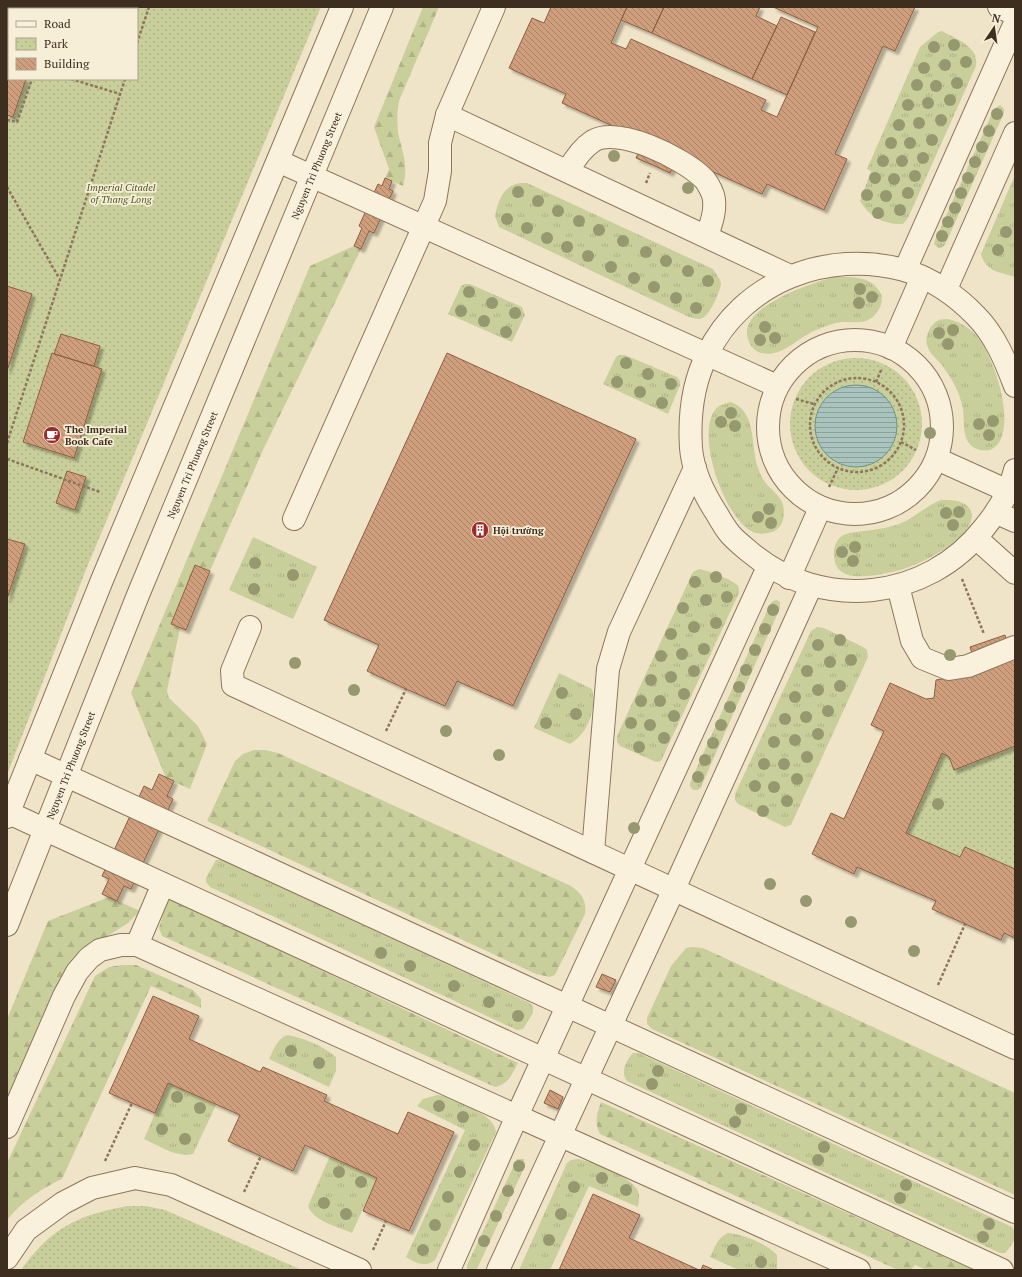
<svg xmlns="http://www.w3.org/2000/svg" width="1022" height="1277" font-family="'PT Serif',serif">
<style>
.grass{fill:url(#grass-tufts)}
.forest{fill:url(#forest-firs)}
.park{fill:url(#park-dots);fill-rule:evenodd}
.water{fill:url(#water-rules);stroke:#6f938a}
.building{fill:url(#building-back-hatch);stroke:#8d5f41;filter:url(#shadow)}
.lines{fill:none;stroke-linecap:round;stroke-linejoin:round}
.minor-casing{stroke:#8d765c;stroke-width:24}
.path{stroke:#8d765c;stroke-width:2.5;stroke-dasharray:3 2;stroke-linecap:butt}
.minor{stroke:#faf1dc;stroke-width:22}
.tree{fill:#96986f}
.labels{text-anchor:middle;stroke-width:3.5;stroke-linejoin:round;paint-order:stroke}
.street-label{font-size:10px;fill:#3d2e20;stroke:#f7eed8}
.park-label{font-size:10px;font-style:italic;fill:#4d5a26;stroke:#f7eed8}
.poi-label{font-size:10px;font-weight:bold;fill:#3d2e20;stroke:#f7eed8;text-anchor:start}
</style>
<defs>
<pattern id="grass-tufts" width="24" height="20" patternUnits="userSpaceOnUse"><rect width="24" height="20" fill="#c9cf9b"/><path d="M3 7l-1-3M5 7V3M7 7l1-3M15 17l-1-3M17 17v-4M19 17l1-3" fill="none" stroke="#aeb285"/></pattern>
<pattern id="forest-firs" width="22" height="20" patternUnits="userSpaceOnUse"><rect width="22" height="20" fill="#c9cf9b"/><path d="M5 1l3.5 6h-7zM16 11l3.5 6h-7z" fill="#aeb285"/></pattern>
<pattern id="park-dots" width="8" height="8" patternUnits="userSpaceOnUse"><rect width="8" height="8" fill="#c9cf9b"/><path d="M2 2h.1M6 6h.1" fill="none" stroke="#aeb285" stroke-width="1.8" stroke-linecap="round"/></pattern>
<pattern id="water-rules" width="6" height="5" patternUnits="userSpaceOnUse"><rect width="6" height="5" fill="#a9c4bc"/><path d="M0 2.5h6" fill="none" stroke="#8ba098"/></pattern>
<pattern id="building-back-hatch" width="6" height="6" patternUnits="userSpaceOnUse"><rect width="6" height="6" fill="#cf9f7d"/><path d="M-1 5l2 2M0 0l6 6M5-1l2 2" fill="none" stroke="#a98266"/></pattern>
<filter id="shadow"><feDropShadow dx="3.5" dy="3.5" stdDeviation="1" flood-color="#0004"/></filter>
</defs>
<rect width="100%" height="100%" fill="#f0e4c8"/>
<path class="grass" d="M942 31C956 39 979 46 976 66L908 218 903 224C885 225 869 217 860 201L871 171 867 169 920 47 938 32Z
M1000 105 1004 109V113L945 245 941 248H938L934 244 935 240 994 109Z
M1015 175V277C999 272 986 272 981 254Z
M520 183H527L713 269C716 274 720 278 721 283 721 290 710 314 704 317 699 321 694 318 689 317L499 227 495 216C498 201 503 186 520 183Z
M834 277C851 277 870 275 880 292 883 297 882 304 879 309 877 314 871 319 866 321 860 323 849 322 842 322 834 323 826 326 819 329 799 335 784 358 762 353 755 352 750 346 748 339 737 307 812 283 834 277Z
M465 284H470L522 307 525 315 512 342 448 314 461 286Z
M948 319C957 321 965 325 972 331 994 350 1022 437 990 450 982 452 973 449 968 442 961 430 966 414 961 401 957 387 950 376 941 364 936 358 929 353 927 345 924 337 931 323 939 320 942 319 946 319 948 319Z
M620 355H625L677 377 680 381V385L668 414 603 384 616 357Z
M731 402C756 411 751 443 757 465 759 469 760 475 763 479 768 488 781 495 783 505 785 514 784 524 776 530 774 532 771 532 768 533 763 534 757 534 753 532 725 521 691 427 719 406 722 404 728 403 731 402Z
M941 500C952 500 966 500 971 511 979 531 936 556 921 562 904 570 887 574 868 576 856 577 839 577 835 562 832 550 835 536 849 533 865 530 883 530 899 524 914 518 926 506 941 500Z
M253 537 317 567 293 619 229 590Z
M699 569C706 570 734 580 738 586 739 588 739 590 739 593L661 761 656 762 620 746 617 742V736L693 572Z
M777 600 780 602V608L701 787 698 790H693L690 786V783L770 604 773 601Z
M817 627 824 628 863 647 867 650 868 657 791 825 785 827 738 804 735 800V794L811 631Z
M559 673 592 689C597 708 588 734 570 744L534 728Z
M216 860H222L530 1003 533 1007V1013L523 1029 517 1030 210 887 206 882V878Z
M287 1035C302 1037 325 1047 336 1057V1071L329 1087 269 1059C274 1049 276 1040 287 1035Z
M633 1053H639L1012 1227C1019 1236 1012 1246 1005 1253H1000L627 1081C620 1072 626 1061 633 1053Z
M168 1083 216 1105 193 1154C176 1158 158 1145 144 1139Z
M437 1095 443 1096C458 1103 495 1114 496 1132L435 1260C425 1268 416 1263 406 1257L465 1130 417 1106 423 1099Z
M330 1156 377 1178 352 1233C338 1227 313 1221 308 1206Z
M517 1159H524L525 1166 477 1269 467 1270V1265Z
M578 1159C593 1162 632 1177 638 1191 640 1196 639 1201 638 1207L589 1186 550 1270H519L567 1163 571 1160Z
M728 1233C743 1234 767 1244 777 1255V1270H739L710 1257C715 1247 717 1238 728 1233Z"/>
<path class="forest" d="M423 7H439L399 101C397 111 397 122 398 132 402 153 409 164 403 186L385 178 389 169 374 127Z
M354 246 361 249 263 450 210 571 195 565 171 624 180 628 167 691 169 698 198 726 207 744 190 789 166 778 131 693 310 266Z
M254 750H265L278 753 571 886C581 893 587 900 585 914L555 975 550 977 536 974 207 821 235 761 243 754Z
M109 897 140 911 128 923 103 939 7 1106V1019L48 921Z
M168 898 518 1063C512 1074 509 1084 495 1087L162 936 159 928Z
M693 947 703 948 1015 1093V1195L652 1029 647 1024V1018L671 966 686 948Z
M122 965H136L193 990 201 999V1008L151 986 62 1179C42 1188 21 1202 7 1220V1163L95 976 109 967Z
M601 1102 974 1270H927L915 1265 911 1270H898L600 1134C594 1122 597 1114 601 1102Z"/>
<path class="park" d="M7 7H321L85 572 7 775ZM9 9H137V79H9Z
M790 424a66 66 0 1 1 132 0a66 66 0 1 1-132 0Z
M1015 746V869L965 847 960 857 906 833 942 753 949 757Z
M128 1206H146L165 1210 302 1270H21C51 1228 77 1215 128 1206Z"/>
<path class="water" d="M815 426a41 41 0 1 1 82 0a41 41 0 1 1-82 0Z"/>
<path class="building" d="M551 7H627L611 43 626 49 631 39 766 100 761 110 777 117 818 27 773 7H915L895 51 883 46 835 154 847 159 824 210 767 184 762 194 678 156 670 173 653 165 636 158 644 140 562 103 566 94 509 68 532 18 544 23Z
M627 7H664L652 33 621 20Z
M664 7H760L756 16 777 26 752 79 652 33Z
M781 17 815 32 787 95 752 79Z
M7 65 9 66V79H26L13 117 7 115Z
M385 178 392 181 389 189 393 191 374 233 369 231 361 249 354 246 362 228 359 226 378 184 382 186Z
M7 286 32 294 7 371Z
M61 334 100 346 94 366 54 354Z
M52 353 102 369 74 458 23 442Z
M447 353 636 439 513 706 457 681 445 706 406 689 367 671 379 645 324 620Z
M67 471 86 477 75 510 56 503Z
M7 539 25 544 7 599Z
M195 565 210 571 186 630 171 624Z
M1005 635 1012 657 1015 656V746L954 770 949 757 942 753 906 833 960 857 965 847 1015 869V938L1004 933 1001 940 932 909 936 901 857 867 854 874 812 854 831 813 844 819 884 731 871 725 890 683 926 699 934 698 936 680 964 675 977 669 970 647Z
M159 774 174 781 167 796 173 799 131 889 124 886 117 901 102 894 109 879 102 876 144 786 152 790Z
M602 974 616 980 610 992 596 987Z
M153 996 199 1016 189 1039 260 1072 263 1067 327 1095 324 1101 398 1134 408 1112 454 1132 409 1231 363 1211 377 1178 305 1145 293 1171 228 1141 240 1115 168 1083 155 1113 109 1093Z
M550 1090 563 1097 558 1109 544 1103Z
M593 1194 640 1215 629 1238 699 1270H559Z
M703 1265 714 1270H701Z"/>
<g class="lines">
<defs>
<g id="minor">
<path d="M999 7 1015 14"/>
<path d="M447 115 790 276"/>
<path d="M278 161 777 386"/>
<path d="M568 171C574 160 581 149 593 141 619 126 682 158 702 177 706 180 711 189 713 195 717 208 711 224 707 236"/>
<path d="M905 270 1015 23"/>
<path d="M946 289 1015 133"/>
<circle cx="855" cy="427" r="87"/>
<path d="M891 348 922 277"/>
<path d="M1015 386C1006 362 995 335 976 316 957 296 931 278 904 270 828 249 742 281 707 355 693 383 689 417 691 448 693 472 704 494 717 514 721 521 725 528 730 534 736 541 744 547 751 553 822 612 927 601 984 528 998 511 1010 492 1015 470"/>
<path d="M937 459 1008 491"/>
<path d="M997 513 1015 521"/>
<path d="M294 519 435 201 440 171V143L447 115 494 7"/>
<path d="M976 538 1015 573"/>
<path d="M789 578 820 508"/>
<path d="M898 586 912 641 922 658 949 669 968 666 1015 647"/>
<path d="M250 627 232 671 233 685 1015 1048"/>
<path d="M30 759 1015 1212"/>
<path d="M9 813 1002 1270"/>
<path d="M7 817 102 580 342 7"/>
<path d="M593 852 608 669 619 632 695 468"/>
<path id="s1" d="M7 925 138 595 382 7"/>
<path d="M137 945 163 884"/>
<path d="M7 1127 64 996 77 972 89 958 100 950 121 945H137L859 1270"/>
<path d="M7 1258 26 1230 63 1203 92 1188 135 1178 171 1185 360 1270"/>
<path d="M449 1270 517 1116 768 567"/>
<path d="M498 1270 674 889 811 586"/>
</g>
</defs>
<use href="#minor" class="minor-casing"/>
<path class="path" d="M137 43 149 7
M7 58 9 59
M71 79 120 94
M7 120 17 122 32 79
M646 183 650 173
M7 187 59 278
M810 425a47 47 0 1 1 94 0a47 47 0 1 1-94 0Z
M876 382 882 368
M796 399 814 404
M901 442 916 450
M7 443 125 79
M7 459 100 492
M829 487 838 468
M962 579 984 634
M386 731 406 689
M938 985 965 924
M105 1161 132 1103
M244 1192 261 1156
M373 1250 386 1221"/>
<use href="#minor" class="minor"/>
</g>
<g class="tree">
<circle cx="954" cy="45" r="6"/>
<circle cx="934" cy="47" r="6"/>
<circle cx="966" cy="62" r="6"/>
<circle cx="945" cy="65" r="6"/>
<circle cx="924" cy="68" r="6"/>
<circle cx="957" cy="83" r="6"/>
<circle cx="917" cy="85" r="6"/>
<circle cx="936" cy="86" r="6"/>
<circle cx="950" cy="100" r="6"/>
<circle cx="928" cy="103" r="6"/>
<circle cx="908" cy="105" r="6"/>
<circle cx="997" cy="114" r="6"/>
<circle cx="941" cy="120" r="6"/>
<circle cx="919" cy="123" r="6"/>
<circle cx="899" cy="125" r="6"/>
<circle cx="989" cy="131" r="6"/>
<circle cx="932" cy="140" r="6"/>
<circle cx="891" cy="143" r="6"/>
<circle cx="910" cy="143" r="6"/>
<circle cx="982" cy="147" r="6"/>
<circle cx="614" cy="156" r="6"/>
<circle cx="923" cy="158" r="6"/>
<circle cx="883" cy="161" r="6"/>
<circle cx="902" cy="161" r="6"/>
<circle cx="975" cy="162" r="6"/>
<circle cx="915" cy="176" r="6"/>
<circle cx="875" cy="178" r="6"/>
<circle cx="968" cy="178" r="6"/>
<circle cx="894" cy="179" r="6"/>
<circle cx="688" cy="188" r="6"/>
<circle cx="518" cy="192" r="6"/>
<circle cx="908" cy="193" r="6"/>
<circle cx="961" cy="193" r="6"/>
<circle cx="867" cy="195" r="6"/>
<circle cx="886" cy="196" r="6"/>
<circle cx="538" cy="201" r="6"/>
<circle cx="955" cy="208" r="6"/>
<circle cx="900" cy="210" r="6"/>
<circle cx="558" cy="211" r="6"/>
<circle cx="878" cy="213" r="6"/>
<circle cx="507" cy="219" r="6"/>
<circle cx="579" cy="221" r="6"/>
<circle cx="948" cy="222" r="6"/>
<circle cx="527" cy="228" r="6"/>
<circle cx="599" cy="230" r="6"/>
<circle cx="1006" cy="232" r="6"/>
<circle cx="942" cy="236" r="6"/>
<circle cx="547" cy="238" r="6"/>
<circle cx="623" cy="241" r="6"/>
<circle cx="567" cy="247" r="6"/>
<circle cx="998" cy="250" r="6"/>
<circle cx="646" cy="252" r="6"/>
<circle cx="588" cy="256" r="6"/>
<circle cx="666" cy="261" r="6"/>
<circle cx="611" cy="267" r="6"/>
<circle cx="688" cy="271" r="6"/>
<circle cx="634" cy="278" r="6"/>
<circle cx="708" cy="281" r="6"/>
<circle cx="654" cy="287" r="6"/>
<circle cx="860" cy="289" r="6"/>
<circle cx="469" cy="292" r="6"/>
<circle cx="872" cy="297" r="6"/>
<circle cx="676" cy="298" r="6"/>
<circle cx="492" cy="303" r="6"/>
<circle cx="859" cy="303" r="6"/>
<circle cx="696" cy="308" r="6"/>
<circle cx="461" cy="311" r="6"/>
<circle cx="515" cy="313" r="6"/>
<circle cx="484" cy="321" r="6"/>
<circle cx="765" cy="327" r="6"/>
<circle cx="953" cy="330" r="6"/>
<circle cx="506" cy="332" r="6"/>
<circle cx="939" cy="333" r="6"/>
<circle cx="775" cy="338" r="6"/>
<circle cx="760" cy="340" r="6"/>
<circle cx="948" cy="344" r="6"/>
<circle cx="626" cy="363" r="6"/>
<circle cx="648" cy="374" r="6"/>
<circle cx="617" cy="382" r="6"/>
<circle cx="671" cy="384" r="6"/>
<circle cx="640" cy="392" r="6"/>
<circle cx="662" cy="403" r="6"/>
<circle cx="731" cy="413" r="6"/>
<circle cx="993" cy="421" r="6"/>
<circle cx="721" cy="422" r="6"/>
<circle cx="979" cy="424" r="6"/>
<circle cx="735" cy="426" r="6"/>
<circle cx="930" cy="433" r="6"/>
<circle cx="989" cy="435" r="6"/>
<circle cx="769" cy="509" r="6"/>
<circle cx="959" cy="512" r="6"/>
<circle cx="946" cy="513" r="6"/>
<circle cx="758" cy="517" r="6"/>
<circle cx="771" cy="523" r="6"/>
<circle cx="953" cy="525" r="6"/>
<circle cx="855" cy="547" r="6"/>
<circle cx="842" cy="552" r="6"/>
<circle cx="853" cy="561" r="6"/>
<circle cx="255" cy="563" r="6"/>
<circle cx="293" cy="575" r="6"/>
<circle cx="716" cy="577" r="6"/>
<circle cx="695" cy="582" r="6"/>
<circle cx="254" cy="589" r="6"/>
<circle cx="727" cy="597" r="6"/>
<circle cx="706" cy="600" r="6"/>
<circle cx="683" cy="608" r="6"/>
<circle cx="773" cy="610" r="6"/>
<circle cx="716" cy="623" r="6"/>
<circle cx="694" cy="627" r="6"/>
<circle cx="765" cy="629" r="6"/>
<circle cx="671" cy="634" r="6"/>
<circle cx="840" cy="640" r="6"/>
<circle cx="818" cy="645" r="6"/>
<circle cx="704" cy="649" r="6"/>
<circle cx="755" cy="650" r="6"/>
<circle cx="682" cy="654" r="6"/>
<circle cx="950" cy="655" r="6"/>
<circle cx="661" cy="656" r="6"/>
<circle cx="851" cy="660" r="6"/>
<circle cx="830" cy="662" r="6"/>
<circle cx="295" cy="663" r="6"/>
<circle cx="746" cy="670" r="6"/>
<circle cx="694" cy="671" r="6"/>
<circle cx="807" cy="671" r="6"/>
<circle cx="671" cy="677" r="6"/>
<circle cx="651" cy="680" r="6"/>
<circle cx="840" cy="686" r="6"/>
<circle cx="739" cy="687" r="6"/>
<circle cx="354" cy="690" r="6"/>
<circle cx="818" cy="690" r="6"/>
<circle cx="562" cy="693" r="6"/>
<circle cx="684" cy="694" r="6"/>
<circle cx="795" cy="697" r="6"/>
<circle cx="641" cy="701" r="6"/>
<circle cx="660" cy="701" r="6"/>
<circle cx="730" cy="707" r="6"/>
<circle cx="828" cy="711" r="6"/>
<circle cx="576" cy="714" r="6"/>
<circle cx="674" cy="716" r="6"/>
<circle cx="806" cy="717" r="6"/>
<circle cx="785" cy="719" r="6"/>
<circle cx="546" cy="723" r="6"/>
<circle cx="631" cy="723" r="6"/>
<circle cx="650" cy="725" r="6"/>
<circle cx="721" cy="725" r="6"/>
<circle cx="446" cy="731" r="6"/>
<circle cx="818" cy="734" r="6"/>
<circle cx="664" cy="738" r="6"/>
<circle cx="795" cy="740" r="6"/>
<circle cx="774" cy="742" r="6"/>
<circle cx="713" cy="743" r="6"/>
<circle cx="639" cy="747" r="6"/>
<circle cx="499" cy="755" r="6"/>
<circle cx="807" cy="757" r="6"/>
<circle cx="705" cy="760" r="6"/>
<circle cx="764" cy="764" r="6"/>
<circle cx="784" cy="764" r="6"/>
<circle cx="698" cy="777" r="6"/>
<circle cx="797" cy="779" r="6"/>
<circle cx="755" cy="786" r="6"/>
<circle cx="774" cy="787" r="6"/>
<circle cx="787" cy="801" r="6"/>
<circle cx="938" cy="804" r="6"/>
<circle cx="763" cy="811" r="6"/>
<circle cx="634" cy="828" r="6"/>
<circle cx="770" cy="884" r="6"/>
<circle cx="806" cy="901" r="6"/>
<circle cx="851" cy="922" r="6"/>
<circle cx="914" cy="951" r="6"/>
<circle cx="381" cy="953" r="6"/>
<circle cx="410" cy="966" r="6"/>
<circle cx="454" cy="986" r="6"/>
<circle cx="489" cy="1002" r="6"/>
<circle cx="518" cy="1016" r="6"/>
<circle cx="291" cy="1051" r="6"/>
<circle cx="319" cy="1063" r="6"/>
<circle cx="658" cy="1071" r="6"/>
<circle cx="652" cy="1084" r="6"/>
<circle cx="177" cy="1097" r="6"/>
<circle cx="439" cy="1106" r="6"/>
<circle cx="200" cy="1108" r="6"/>
<circle cx="741" cy="1109" r="6"/>
<circle cx="463" cy="1117" r="6"/>
<circle cx="735" cy="1122" r="6"/>
<circle cx="162" cy="1129" r="6"/>
<circle cx="185" cy="1139" r="6"/>
<circle cx="474" cy="1145" r="6"/>
<circle cx="824" cy="1147" r="6"/>
<circle cx="818" cy="1160" r="6"/>
<circle cx="519" cy="1166" r="6"/>
<circle cx="339" cy="1172" r="6"/>
<circle cx="460" cy="1172" r="6"/>
<circle cx="602" cy="1178" r="6"/>
<circle cx="361" cy="1182" r="6"/>
<circle cx="906" cy="1185" r="6"/>
<circle cx="574" cy="1187" r="6"/>
<circle cx="626" cy="1190" r="6"/>
<circle cx="508" cy="1191" r="6"/>
<circle cx="448" cy="1197" r="6"/>
<circle cx="900" cy="1198" r="6"/>
<circle cx="324" cy="1203" r="6"/>
<circle cx="346" cy="1214" r="6"/>
<circle cx="561" cy="1214" r="6"/>
<circle cx="496" cy="1216" r="6"/>
<circle cx="989" cy="1224" r="6"/>
<circle cx="435" cy="1225" r="6"/>
<circle cx="983" cy="1237" r="6"/>
<circle cx="549" cy="1240" r="6"/>
<circle cx="484" cy="1241" r="6"/>
<circle cx="423" cy="1250" r="6"/>
<circle cx="733" cy="1250" r="6"/>
<circle cx="761" cy="1262" r="6"/>
</g>
<defs>
<symbol id="cafe-disc" viewBox="-11 -11 22 22"><circle r="9.5" fill="#9e2a2b" stroke="#f7eed8"/><path d="M-5.5-4.5H6V0H3Q3 3.5 0 3.5H-2.5Q-5.5 3.5-5.5 0ZM3-3.2v2h1.7v-2ZM-6 4.5H4V6H-6Z" fill="#fff"/></symbol>
<symbol id="building-disc" viewBox="-11 -11 22 22"><circle r="9.5" fill="#9e2a2b" stroke="#f7eed8"/><path d="M-4-6H4V6H1V3H-1V6H-4ZM-2.5-4.3h1.7v1.8h-1.7ZM.8-4.3h1.7v1.8H.8ZM-2.5-1h1.7V.8h-1.7ZM.8-1h1.7V.8H.8Z" fill="#fff"/></symbol>
</defs>
<g fill-rule="evenodd">
<use href="#cafe-disc" x="42" y="425" width="20" height="20"/>
<use href="#building-disc" x="470" y="520" width="20" height="20"/>
</g>
<g class="labels">
<g class="street-label">
<text dy="4" stroke="none"><textPath href="#s1" startOffset="820">Nguyen Tri Phuong Street</textPath></text>
<text dy="4" stroke="none"><textPath href="#s1" startOffset="496">Nguyen Tri Phuong Street</textPath></text>
<text dy="4" stroke="none"><textPath href="#s1" startOffset="172">Nguyen Tri Phuong Street</textPath></text>
</g>
<g class="park-label">
<text x="121" y="191">Imperial Citadel<tspan x="121" dy="12">of Thang Long</tspan></text>
</g>
<g class="poi-label">
<text x="65" y="433">The Imperial<tspan x="65" dy="12">Book Cafe</tspan></text>
<text x="493" y="534">Hội trường</text>
</g>
</g>
<rect width="1022" height="1277" fill="none" stroke="#3d2e20" stroke-width="16"/>
<rect x="8" y="8" width="130" height="72" fill="#f7eed8" stroke="#ada18e"/>
<rect x="16" y="21" width="20" height="6" fill="#faf1dc" stroke="#ada18e"/>
<text x="44" y="28" font-size="12" fill="#3d2e20">Road</text>
<rect x="16" y="38" width="20" height="12" fill="url(#park-dots)" stroke="#ada18e"/>
<text x="44" y="48" font-size="12" fill="#3d2e20">Park</text>
<rect x="16" y="58" width="20" height="12" fill="url(#building-back-hatch)" stroke="#ada18e"/>
<text x="44" y="68" font-size="12" fill="#3d2e20">Building</text>
<g transform="translate(994 28) rotate(13)" stroke="#f7eed8" stroke-width="3" paint-order="stroke">
<path d="M0-3L7 15L0 10L-7 15Z" fill="#3d2e20"/>
<text y="-6" font-size="11" font-weight="bold" text-anchor="middle" fill="#3d2e20">N</text>
</g>
</svg>
